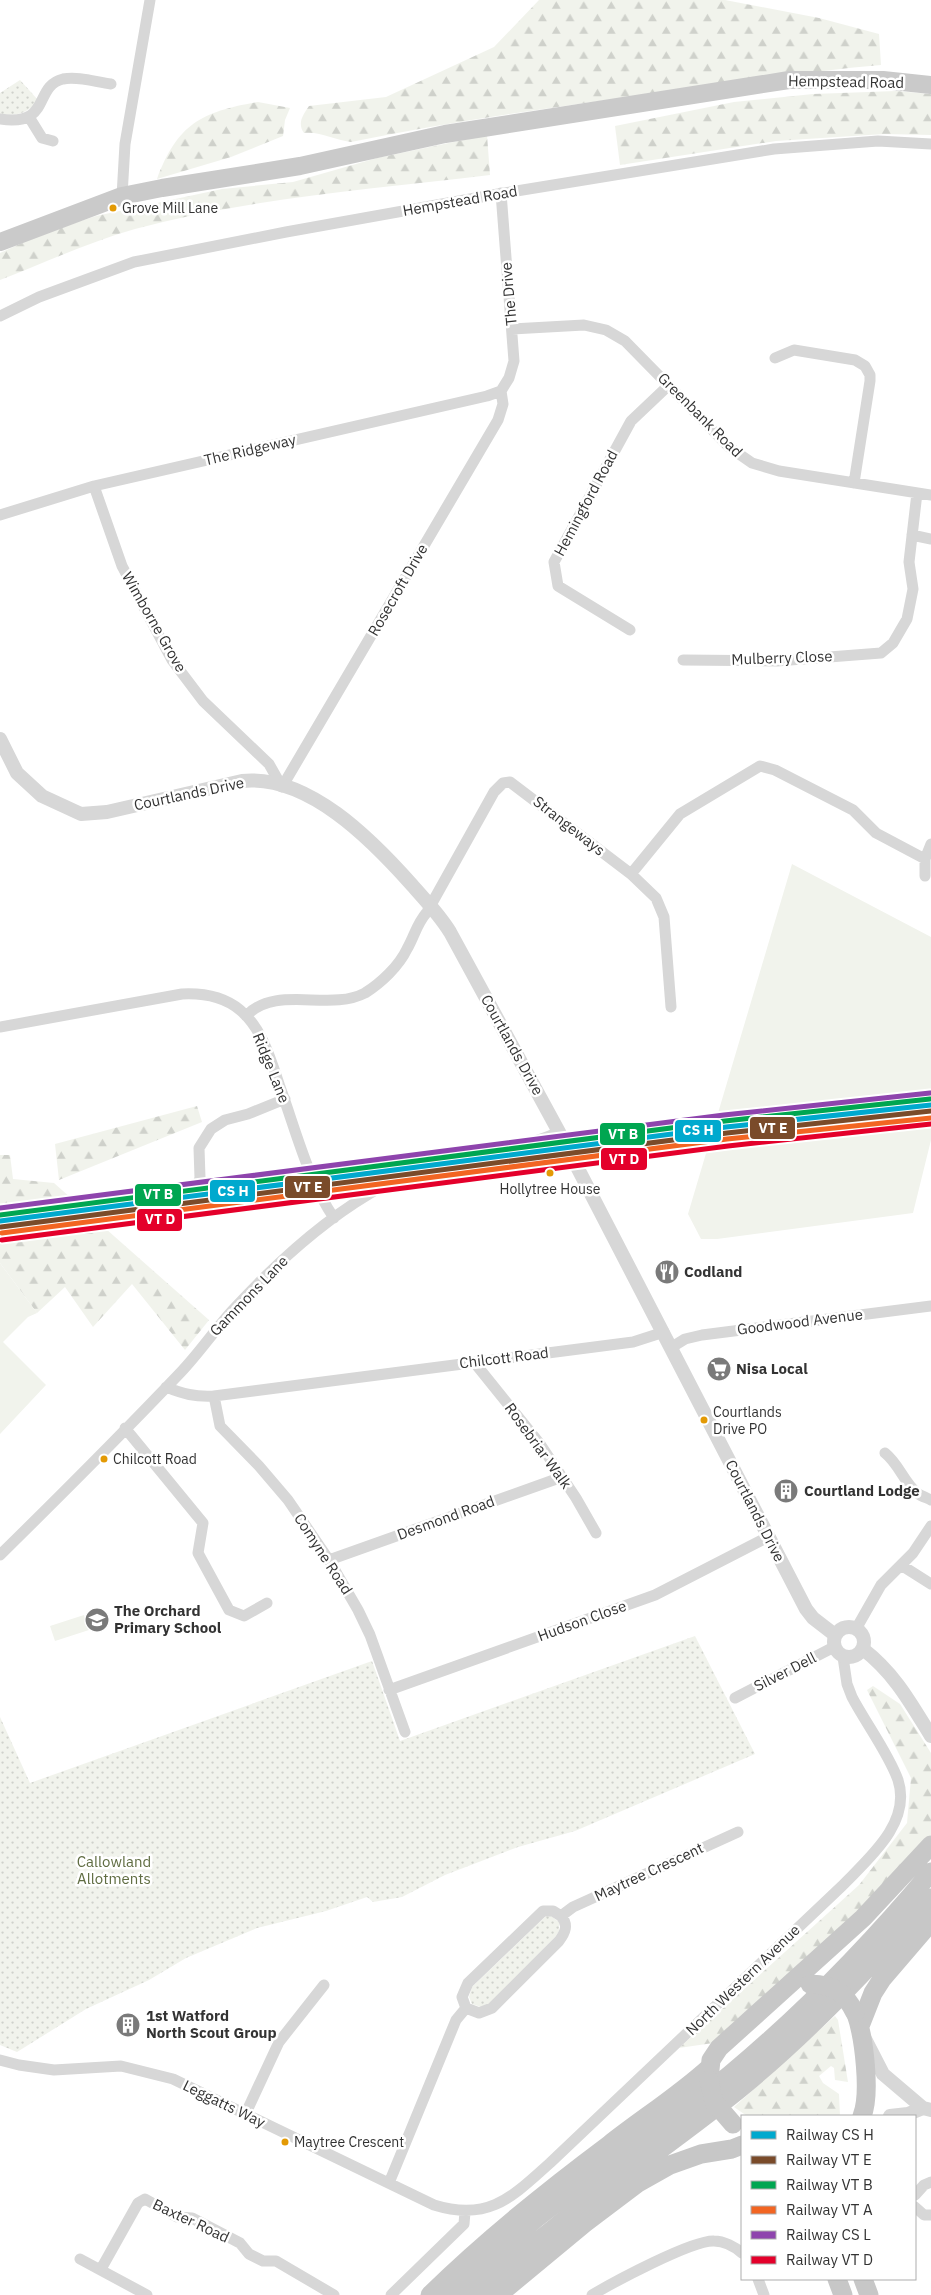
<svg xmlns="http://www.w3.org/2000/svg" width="931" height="2295" font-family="'IBM Plex Sans',sans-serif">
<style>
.grass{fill:url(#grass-dots)}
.forest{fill:url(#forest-firs)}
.park{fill:#f1f3ec}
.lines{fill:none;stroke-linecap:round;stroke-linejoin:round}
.minor{stroke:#d7d7d7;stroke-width:11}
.tertiary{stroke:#d7d7d7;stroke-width:14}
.primary{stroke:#cacaca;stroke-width:18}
.trunk{stroke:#c7c7c7;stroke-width:19}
.trunk-bridge{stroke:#c7c7c7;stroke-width:19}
.rail-1-casing{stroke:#fff;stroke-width:9}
.rail-2-casing{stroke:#fff;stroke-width:9}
.rail-3-casing{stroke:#fff;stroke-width:9}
.rail-4-casing{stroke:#fff;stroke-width:9}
.rail-5-casing{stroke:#fff;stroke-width:9}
.rail-6-casing{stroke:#fff;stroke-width:9}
.rail-1{stroke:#00a9ce;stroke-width:5}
.rail-2{stroke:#7a4b2a;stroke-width:5}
.rail-3{stroke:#00a651;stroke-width:5}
.rail-4{stroke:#f26522;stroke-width:5}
.rail-5{stroke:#8e44ad;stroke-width:5}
.rail-6{stroke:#e4002b;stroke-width:5}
.bus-dot{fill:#e39a05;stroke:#fff;stroke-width:2}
.labels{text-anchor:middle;stroke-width:5;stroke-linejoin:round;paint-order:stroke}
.bus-label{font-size:14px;fill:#333;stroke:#fff;text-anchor:start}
.street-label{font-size:15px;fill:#333;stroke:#fff}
.poi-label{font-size:15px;font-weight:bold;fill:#333;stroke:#fff;text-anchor:start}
.park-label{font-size:15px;fill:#606d42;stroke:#fff}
.line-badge{stroke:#fff;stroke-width:2}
.badge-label{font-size:14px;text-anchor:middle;font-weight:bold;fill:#fff}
</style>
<defs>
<pattern id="grass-dots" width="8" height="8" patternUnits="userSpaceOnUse" patternTransform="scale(1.25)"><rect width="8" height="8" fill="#f1f3ec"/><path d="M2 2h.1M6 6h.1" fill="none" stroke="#cfd1cb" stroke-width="1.8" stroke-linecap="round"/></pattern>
<pattern id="forest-firs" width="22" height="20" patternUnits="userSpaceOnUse" patternTransform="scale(1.25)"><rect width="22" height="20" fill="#f1f3ec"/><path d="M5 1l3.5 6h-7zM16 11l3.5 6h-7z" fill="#cfd1cb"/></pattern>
</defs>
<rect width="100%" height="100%" fill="#fff"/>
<path class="grass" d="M20 80 38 100C28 114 16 116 0 114V93Z
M695 1636 755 1754 575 1831 518 1847 445 1875 402 1897 373 1902 367 1897 326 1911 257 1928 186 1958 149 1980 86 2009 17 2052 0 2045V1717L30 1783 372 1661 400 1741Z
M546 1916H551L559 1922V1931L556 1936 490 2004 481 2007 472 2004 469 1997 472 1987Z"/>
<path class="forest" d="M539 0H725L819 18 879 34 881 65C802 72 724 84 645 95 547 108 448 122 351 142 334 140 320 131 304 133 297 123 303 115 309 106L386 97 494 47Z
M896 91 931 94V135L884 134 776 141 620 165 615 126 734 102 813 94Z
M258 102 290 108 285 120 283 136 231 157 157 179C178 123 202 112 258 102Z
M487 135 490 175C372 189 251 198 135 229 89 242 44 263 0 280V253L46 232 96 216 222 189 293 182 377 158Z
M197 1106 202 1122 59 1180 55 1144Z
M0 1155H10L13 1179 54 1183 209 1320 185 1350 132 1284 93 1327 65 1287 37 1313 0 1263Z
M873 1686 900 1704 931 1753V1835L851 1920 713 2043 679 2048 859 1885 907 1823 911 1778 867 1690Z
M835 2016 838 2020 848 2082 835 2080 834 2068 831 2066 819 2076 823 2083 839 2094 840 2116H747L734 2107Z"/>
<path class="park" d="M792 864 931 937V1140L913 1213 717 1239H701L688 1214Z
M0 1263 37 1313 28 1317 3 1342 46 1385 0 1434Z
M84 1615 89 1630 55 1641 50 1626Z"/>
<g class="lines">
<path class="minor" d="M29 117 42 138 53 141
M0 119C52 127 33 86 63 79 78 76 96 82 111 84
M501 193 514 361 509 378 501 391
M122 196 125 144 150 0
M0 316 39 297 134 262 286 232 498 194 774 149 878 141 931 144
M512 329 584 325 606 330 625 341 729 447 752 463 779 471 931 495
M775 358 794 350 855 360 865 366 870 375V381L854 483
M94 486 122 566 172 660 203 701 269 764 282 787 498 420 503 404 501 391
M0 515 94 486 487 396 501 391
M912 535 931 539
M630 630 558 586 554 562 631 421 669 385
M683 660 777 661 881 653 893 643 907 619 913 589 909 562 917 493
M631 874 680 814 760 766 775 770 853 810 876 833 925 859
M925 876V859L931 844
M246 1016C276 984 329 1012 365 993 381 983 399 966 407 949 415 935 416 925 427 912L494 792 503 783 510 782 631 874 656 898 664 917 671 1007
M0 1027 182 994C202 993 223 996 240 1010 262 1028 271 1060 280 1087 296 1131 308 1180 334 1218
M103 1206 121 1204 140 1205 166 1196 182 1197 191 1194 196 1188 200 1178 199 1148 211 1129 225 1120 248 1114 285 1099
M672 1347 685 1339 702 1335 931 1306
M474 1362 540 1444 576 1498 596 1533
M166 1387C183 1394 195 1397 214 1396L633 1342 664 1332
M214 1396 220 1426 259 1466 288 1500 329 1560 358 1610 370 1635 405 1732
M125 1428 203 1523 198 1553 229 1610 244 1616 267 1603
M885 1453C899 1464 903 1481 917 1493 921 1496 927 1498 931 1500
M0 1555C61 1495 122 1434 181 1372 199 1353 214 1331 232 1311 274 1265 328 1216 383 1186 437 1156 503 1157 559 1132
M329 1560 562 1477
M901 1565 931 1584
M856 1629 881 1585 913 1553 931 1526
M389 1690 655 1595 768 1537
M735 1698 834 1647
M466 2008 479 2013 492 2008 559 1941C565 1933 569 1925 561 1916
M0 2060 19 2065 54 2070 121 2066 173 2079 434 2205C489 2222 512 2197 550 2163L842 1886C868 1859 912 1823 898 1780 889 1754 865 1722 852 1697L847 1684 843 1657
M245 2115 279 2042 324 1985
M389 2183 456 2020 466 2008 462 1997 468 1983 543 1911H553L561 1916 573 1907 738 1832
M915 2195 924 2185 931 2182
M915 2207 924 2215H931
M80 2259 147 2295
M101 2269 138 2203 145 2199 177 2217 192 2218 240 2243 249 2254 263 2261H276L334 2295
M758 2279 764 2295
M391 2295 464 2224 465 2212
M592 2295C614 2282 692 2240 714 2241 724 2241 735 2247 742 2253"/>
<path class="tertiary" d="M0 739 17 773 42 796 81 814 107 812 242 781C308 774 372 840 412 885 425 900 439 914 450 932L559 1132 806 1609 813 1618 835 1635
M834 1642a15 15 0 1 1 30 0a15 15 0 1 1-30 0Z
M863 1649C895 1674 910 1702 931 1736
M865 2039 883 2074 923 2108 931 2110
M890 2116 908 2114 923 2108"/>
<path class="primary" d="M0 242 122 196 162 188 300 166 445 134 789 80H883L931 85"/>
<path class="trunk" d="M856 2014C864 2037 871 2094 862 2116
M860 2026 873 1993 882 1979 931 1922
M709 2079 711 2060 719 2048 863 1918 931 1845
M837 2279 843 2295
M863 2279 869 2295
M430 2295C486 2240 547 2191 610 2144 643 2118 678 2096 709 2068
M452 2295C483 2265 514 2235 548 2209 594 2174 643 2142 690 2107 779 2038 859 1958 931 1872
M475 2295C557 2219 651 2160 738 2090 808 2033 871 1966 931 1898
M498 2295 585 2223 638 2183 670 2165 701 2154 732 2149 742 2145"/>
<path class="trunk-bridge" d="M810 1984C834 1985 845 1992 855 2013
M709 2080 714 2102 733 2124"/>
<defs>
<path id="rail-1" d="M0 1221 726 1127 931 1105"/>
<path id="rail-2" d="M1 1227 727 1133 931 1111"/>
<path id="rail-3" d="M0 1215 725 1121 930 1099"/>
<path id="rail-4" d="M2 1233 727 1139 931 1118"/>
<path id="rail-5" d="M0 1208 724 1115 930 1093"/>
<path id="rail-6" d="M2 1240 728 1146 931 1124"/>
</defs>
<use href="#rail-1" class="rail-1-casing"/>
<use href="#rail-2" class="rail-2-casing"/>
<use href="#rail-3" class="rail-3-casing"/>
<use href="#rail-4" class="rail-4-casing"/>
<use href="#rail-5" class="rail-5-casing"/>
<use href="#rail-6" class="rail-6-casing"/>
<use href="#rail-1" class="rail-1"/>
<use href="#rail-2" class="rail-2"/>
<use href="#rail-3" class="rail-3"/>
<use href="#rail-4" class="rail-4"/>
<use href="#rail-5" class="rail-5"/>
<use href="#rail-6" class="rail-6"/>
</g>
<defs>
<symbol id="restaurant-disc" viewBox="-11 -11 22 22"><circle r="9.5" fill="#7a7a7a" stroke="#fff"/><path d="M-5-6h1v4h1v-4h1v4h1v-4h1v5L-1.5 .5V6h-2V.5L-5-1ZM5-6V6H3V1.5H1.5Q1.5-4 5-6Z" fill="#fff"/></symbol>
<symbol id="supermarket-disc" viewBox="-11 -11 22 22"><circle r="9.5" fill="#7a7a7a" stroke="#fff"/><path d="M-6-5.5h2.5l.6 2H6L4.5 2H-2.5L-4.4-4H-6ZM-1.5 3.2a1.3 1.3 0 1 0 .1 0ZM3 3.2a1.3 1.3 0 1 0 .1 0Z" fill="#fff"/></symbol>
<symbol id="building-disc" viewBox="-11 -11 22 22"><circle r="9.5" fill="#7a7a7a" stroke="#fff"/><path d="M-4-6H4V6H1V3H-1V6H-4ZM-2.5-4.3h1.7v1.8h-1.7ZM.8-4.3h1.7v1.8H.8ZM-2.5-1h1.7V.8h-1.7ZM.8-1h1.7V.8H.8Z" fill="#fff"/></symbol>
<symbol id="school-disc" viewBox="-11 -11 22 22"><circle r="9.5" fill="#7a7a7a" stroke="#fff"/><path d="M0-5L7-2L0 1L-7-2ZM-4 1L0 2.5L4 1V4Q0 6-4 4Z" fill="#fff"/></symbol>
</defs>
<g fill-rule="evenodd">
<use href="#restaurant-disc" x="653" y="1258" width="28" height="28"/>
<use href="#supermarket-disc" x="705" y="1355" width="28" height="28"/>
<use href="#building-disc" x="772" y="1477" width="28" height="28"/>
<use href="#school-disc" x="83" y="1606" width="28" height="28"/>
<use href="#building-disc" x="114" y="2011" width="28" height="28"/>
</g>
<g class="bus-dot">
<circle cx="113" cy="208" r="4.5"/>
<circle cx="550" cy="1173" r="4.5"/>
<circle cx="704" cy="1420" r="4.5"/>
<circle cx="104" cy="1459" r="4.5"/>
<circle cx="285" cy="2142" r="4.5"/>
</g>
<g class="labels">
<g class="bus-label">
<text x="122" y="213">Grove Mill Lane</text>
<text x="550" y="1194" text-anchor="middle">Hollytree House</text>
<text x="713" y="1417">Courtlands<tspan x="713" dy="17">Drive PO</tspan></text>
<text x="113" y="1464">Chilcott Road</text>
<text x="294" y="2147">Maytree Crescent</text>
</g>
<g class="street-label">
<text transform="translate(846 82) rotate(1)" y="5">Hempstead Road</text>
<text transform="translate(460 201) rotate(-10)" y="5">Hempstead Road</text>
<text transform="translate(509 294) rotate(-95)" y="5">The Drive</text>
<text transform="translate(700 415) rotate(45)" y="5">Greenbank Road</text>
<text transform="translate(250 450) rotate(-13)" y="5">The Ridgeway</text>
<text transform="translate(586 503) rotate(-62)" y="5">Hemingford Road</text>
<text transform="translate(398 590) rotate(-60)" y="5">Rosecroft Drive</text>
<text transform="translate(154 622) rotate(60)" y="5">Wimborne Grove</text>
<text transform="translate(782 658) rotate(-2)" y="5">Mulberry Close</text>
<text transform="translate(189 794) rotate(-12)" y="5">Courtlands Drive</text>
<text transform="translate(569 826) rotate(38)" y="5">Strangeways</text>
<text transform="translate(512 1045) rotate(61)" y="5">Courtlands Drive</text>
<text transform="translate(271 1068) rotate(68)" y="5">Ridge Lane</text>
<text transform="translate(249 1296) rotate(-46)" y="5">Gammons Lane</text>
<text transform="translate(800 1322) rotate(-7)" y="5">Goodwood Avenue</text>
<text transform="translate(504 1358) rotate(-7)" y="5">Chilcott Road</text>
<text transform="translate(538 1446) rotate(54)" y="5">Rosebriar Walk</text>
<text transform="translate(755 1511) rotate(63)" y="5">Courtlands Drive</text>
<text transform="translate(446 1518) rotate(-20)" y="5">Desmond Road</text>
<text transform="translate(323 1554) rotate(57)" y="5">Comyne Road</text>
<text transform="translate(582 1621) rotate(-20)" y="5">Hudson Close</text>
<text transform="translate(785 1672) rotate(-27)" y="5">Silver Dell</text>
<text transform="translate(649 1872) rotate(-25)" y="5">Maytree Crescent</text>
<text transform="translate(743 1980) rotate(-44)" y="5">North Western Avenue</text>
<text transform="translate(224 2104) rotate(26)" y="5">Leggatts Way</text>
<text transform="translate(191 2221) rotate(25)" y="5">Baxter Road</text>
</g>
<g class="poi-label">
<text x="684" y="1277">Codland</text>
<text x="736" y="1374">Nisa Local</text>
<text x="804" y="1496">Courtland Lodge</text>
<text x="114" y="1616">The Orchard<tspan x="114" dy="17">Primary School</tspan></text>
<text x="146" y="2021">1st Watford<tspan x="146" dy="17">North Scout Group</tspan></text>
</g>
<g class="park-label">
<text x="114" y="1867">Callowland<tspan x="114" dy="17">Allotments</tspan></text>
</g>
</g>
<g class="line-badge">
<rect x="749" y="1116" width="47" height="24" rx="5" fill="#7a4b2a"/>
<rect x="674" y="1119" width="48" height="24" rx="5" fill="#00a9ce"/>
<rect x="599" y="1122" width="47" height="24" rx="5" fill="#00a651"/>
<rect x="600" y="1147" width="48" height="24" rx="5" fill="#e4002b"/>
<rect x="284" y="1175" width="47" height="24" rx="5" fill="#7a4b2a"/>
<rect x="209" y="1179" width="47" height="24" rx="5" fill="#00a9ce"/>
<rect x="134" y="1183" width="48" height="24" rx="5" fill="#00a651"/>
<rect x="136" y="1208" width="47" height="24" rx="5" fill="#e4002b"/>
</g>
<g class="badge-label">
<text x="773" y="1133">VT E</text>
<text x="698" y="1135">CS H</text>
<text x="623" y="1139">VT B</text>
<text x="624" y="1164">VT D</text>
<text x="308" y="1192">VT E</text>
<text x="233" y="1196">CS H</text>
<text x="158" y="1199">VT B</text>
<text x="160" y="1224">VT D</text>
</g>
<rect x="741" y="2115" width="175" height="165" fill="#ffffff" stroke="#adadad"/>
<rect x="751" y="2131" width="25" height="8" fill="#00a9ce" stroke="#adadad"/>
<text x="786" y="2140" font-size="15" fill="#333333">Railway CS H</text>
<rect x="751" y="2156" width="25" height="8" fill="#7a4b2a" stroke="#adadad"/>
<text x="786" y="2165" font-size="15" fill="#333333">Railway VT E</text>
<rect x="751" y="2181" width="25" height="8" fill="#00a651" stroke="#adadad"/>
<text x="786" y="2190" font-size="15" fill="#333333">Railway VT B</text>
<rect x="751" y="2206" width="25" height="8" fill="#f26522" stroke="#adadad"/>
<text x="786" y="2215" font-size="15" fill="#333333">Railway VT A</text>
<rect x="751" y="2231" width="25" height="8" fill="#8e44ad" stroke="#adadad"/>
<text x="786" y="2240" font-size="15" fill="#333333">Railway CS L</text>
<rect x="751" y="2256" width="25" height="8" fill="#e4002b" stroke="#adadad"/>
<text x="786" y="2265" font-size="15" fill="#333333">Railway VT D</text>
</svg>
